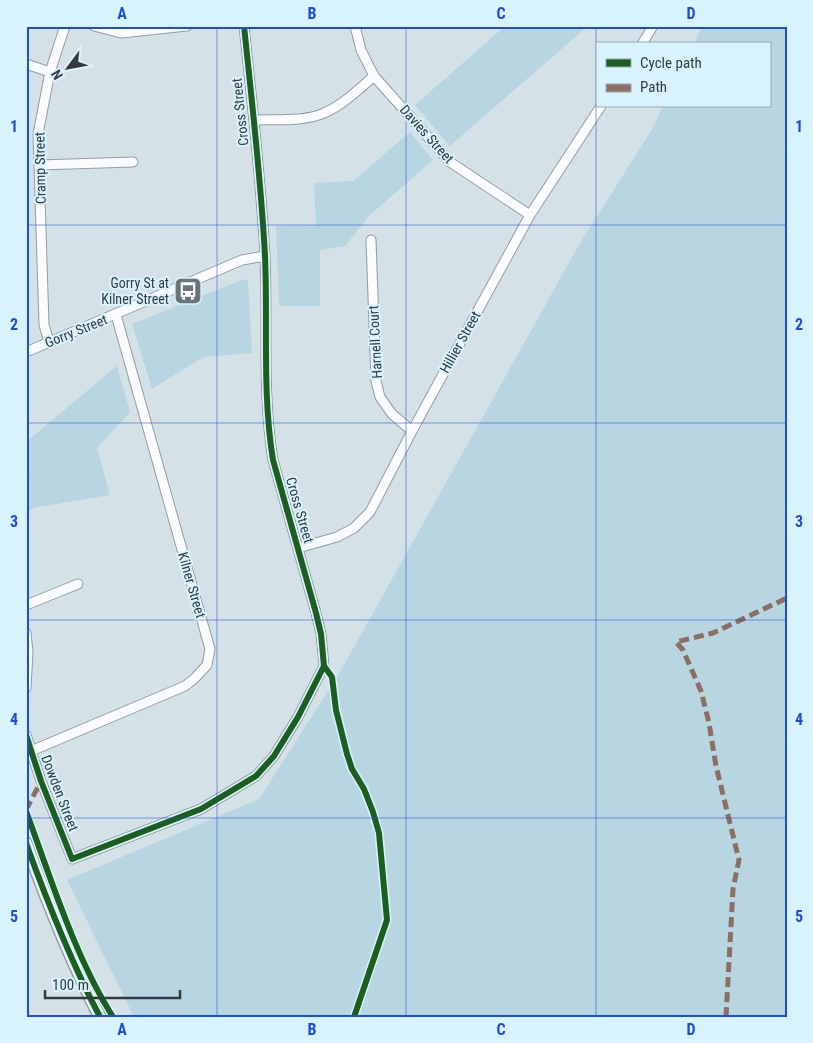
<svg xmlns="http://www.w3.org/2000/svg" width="813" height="1043" font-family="'Roboto Condensed',sans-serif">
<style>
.green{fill:#b7d6e2}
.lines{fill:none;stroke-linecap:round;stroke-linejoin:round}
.minor-casing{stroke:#939da2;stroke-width:11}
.tertiary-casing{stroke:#939da2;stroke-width:14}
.path{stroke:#bfc3c5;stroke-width:2;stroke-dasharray:1 4;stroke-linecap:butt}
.minor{stroke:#f9fbfc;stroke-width:9}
.tertiary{stroke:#f9fbfc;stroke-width:11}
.quiet{stroke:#8d6e63;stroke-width:5;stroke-dasharray:10 5;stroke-linecap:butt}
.cycleway-casing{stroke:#d9f3fd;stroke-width:9}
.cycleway{stroke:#1b5e20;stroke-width:6}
.grid{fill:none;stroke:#1d4ed8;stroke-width:1;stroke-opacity:0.55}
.labels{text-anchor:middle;stroke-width:4;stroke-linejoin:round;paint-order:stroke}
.street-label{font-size:14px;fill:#323c40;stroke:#d9f3fd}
.poi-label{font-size:14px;fill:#323c40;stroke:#d9f3fd;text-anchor:end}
.neatline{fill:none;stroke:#1d4ed8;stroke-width:2}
.grid-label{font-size:16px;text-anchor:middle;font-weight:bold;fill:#1d4ed8}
</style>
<rect width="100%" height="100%" fill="#d4e2e8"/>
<path class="green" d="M505 26H588L450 146 415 105Z
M702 26H787V1017H134L67 880 259 799 340 672 580 243 651 131 663 106H769V44H694Z
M410 132 433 160 369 216 345 246 320 250V306H279L276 226 316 225 314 183 353 181Z
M244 279 248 281 252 353 203 357 152 389 132 324Z
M117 366 130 412 97 448 110 495 33 508 26 514V442Z"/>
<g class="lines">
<defs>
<path id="minor" d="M94 26 121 33 187 26
M355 26 361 50 374 76 450 162 530 215
M642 44 653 26
M26 64 50 72
M254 120C276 119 304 122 324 113 343 105 359 89 374 76
M39 165 133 162
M371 240 376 381 380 397 392 414 412 431
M49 342 44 325 38 134 50 72 65 26
M26 352 242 260 265 256
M298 548 337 537 354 528 370 512 412 431 530 215 601 106
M26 605 78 584
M26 633 28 652 26 688
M26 735 41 781 72 859 201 809 256 776 274 756 298 717 324 666 321 634 316 613 273 460C262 393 268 324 265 256 261 179 252 103 244 26
M31 751 185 686 194 679 207 665 210 649 116 315"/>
<path id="tertiary" d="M26 843C48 904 70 960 100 1017"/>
</defs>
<use href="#minor" class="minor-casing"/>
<use href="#tertiary" class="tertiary-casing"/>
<path class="path" d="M26 477 37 468"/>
<use href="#minor" class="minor"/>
<use href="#tertiary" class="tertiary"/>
<path class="quiet" d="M786 26 787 28
M26 810 41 781
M726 1017 733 889 739 860 716 766 709 723 701 691 683 650 676 642 713 633 787 598"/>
<defs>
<path id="cycleway" d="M324 666 332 677 336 710 347 754 352 769 364 789 373 812 379 833 387 920 354 1017
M26 735 41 781 72 859 201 809 256 776 274 756 298 717 324 666 321 634 316 613 273 460C262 393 268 324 265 256 261 179 252 103 244 26
M26 811C51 879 75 957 113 1017
M26 843C48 904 70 960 100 1017"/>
</defs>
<use href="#cycleway" class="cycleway-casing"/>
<use href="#cycleway" class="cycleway"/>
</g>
<path class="grid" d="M217 26V1017M406 26V1017M596 26V1017M26 225H787M26 423H787M26 620H787M26 818H787"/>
<defs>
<symbol id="bus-square" viewBox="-11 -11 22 22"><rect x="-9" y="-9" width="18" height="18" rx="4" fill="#6b767b" stroke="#d9f3fd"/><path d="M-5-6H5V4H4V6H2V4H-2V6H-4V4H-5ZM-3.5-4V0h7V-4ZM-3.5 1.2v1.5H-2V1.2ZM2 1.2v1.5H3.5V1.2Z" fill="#fff"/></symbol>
</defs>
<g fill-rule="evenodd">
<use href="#bus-square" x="172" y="275" width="32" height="32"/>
</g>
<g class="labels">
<g class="street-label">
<text transform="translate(240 112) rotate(-96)" y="5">Cross Street</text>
<text transform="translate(427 134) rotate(48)" y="5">Davies Street</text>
<text transform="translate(40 168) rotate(-91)" y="5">Cramp Street</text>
<text transform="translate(76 331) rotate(-22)" y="5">Gorry Street</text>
<text transform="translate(375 342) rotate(-93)" y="5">Harnell Court</text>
<text transform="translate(460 342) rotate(-61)" y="5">Hillier Street</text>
<text transform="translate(300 510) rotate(74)" y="5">Cross Street</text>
<text transform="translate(192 585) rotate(74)" y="5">Kilner Street</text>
<text transform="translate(60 793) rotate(69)" y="5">Dowden Street</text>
</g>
<g class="poi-label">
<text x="169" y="288">Gorry St at<tspan x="169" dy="16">Kilner Street</tspan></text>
</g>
</g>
<rect width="813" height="1043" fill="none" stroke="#d9f3fd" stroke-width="55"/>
<rect x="596" y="42" width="175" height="65" fill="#d9f3fd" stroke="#96aab1"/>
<rect x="606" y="59" width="25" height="8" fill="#1b5e20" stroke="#96aab1"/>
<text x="640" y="68" font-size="15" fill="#323c40">Cycle path</text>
<rect x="606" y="84" width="25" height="8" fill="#8d6e63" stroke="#96aab1"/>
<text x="640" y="92" font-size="15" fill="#323c40">Path</text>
<g transform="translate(68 68) rotate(238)" stroke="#d9f3fd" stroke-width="4" paint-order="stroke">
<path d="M0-4L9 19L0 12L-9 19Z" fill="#323c40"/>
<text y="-8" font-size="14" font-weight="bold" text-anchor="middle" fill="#323c40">N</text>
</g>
<path d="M45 990v8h135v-8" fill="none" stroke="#323c40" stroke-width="2.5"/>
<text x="52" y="990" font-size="15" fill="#323c40" stroke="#d9f3fd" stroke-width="4" paint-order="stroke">100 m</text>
<rect x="28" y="28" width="758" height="988" class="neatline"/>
<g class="grid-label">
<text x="122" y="19">A</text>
<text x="312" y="19">B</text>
<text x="501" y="19">C</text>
<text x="691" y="19">D</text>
<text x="14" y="132">1</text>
<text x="799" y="132">1</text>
<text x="14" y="330">2</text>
<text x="799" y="330">2</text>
<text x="14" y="527">3</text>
<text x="799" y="527">3</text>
<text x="14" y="725">4</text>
<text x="799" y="725">4</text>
<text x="14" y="922">5</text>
<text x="799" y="922">5</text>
<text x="122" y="1035">A</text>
<text x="312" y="1035">B</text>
<text x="501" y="1035">C</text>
<text x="691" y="1035">D</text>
</g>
</svg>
